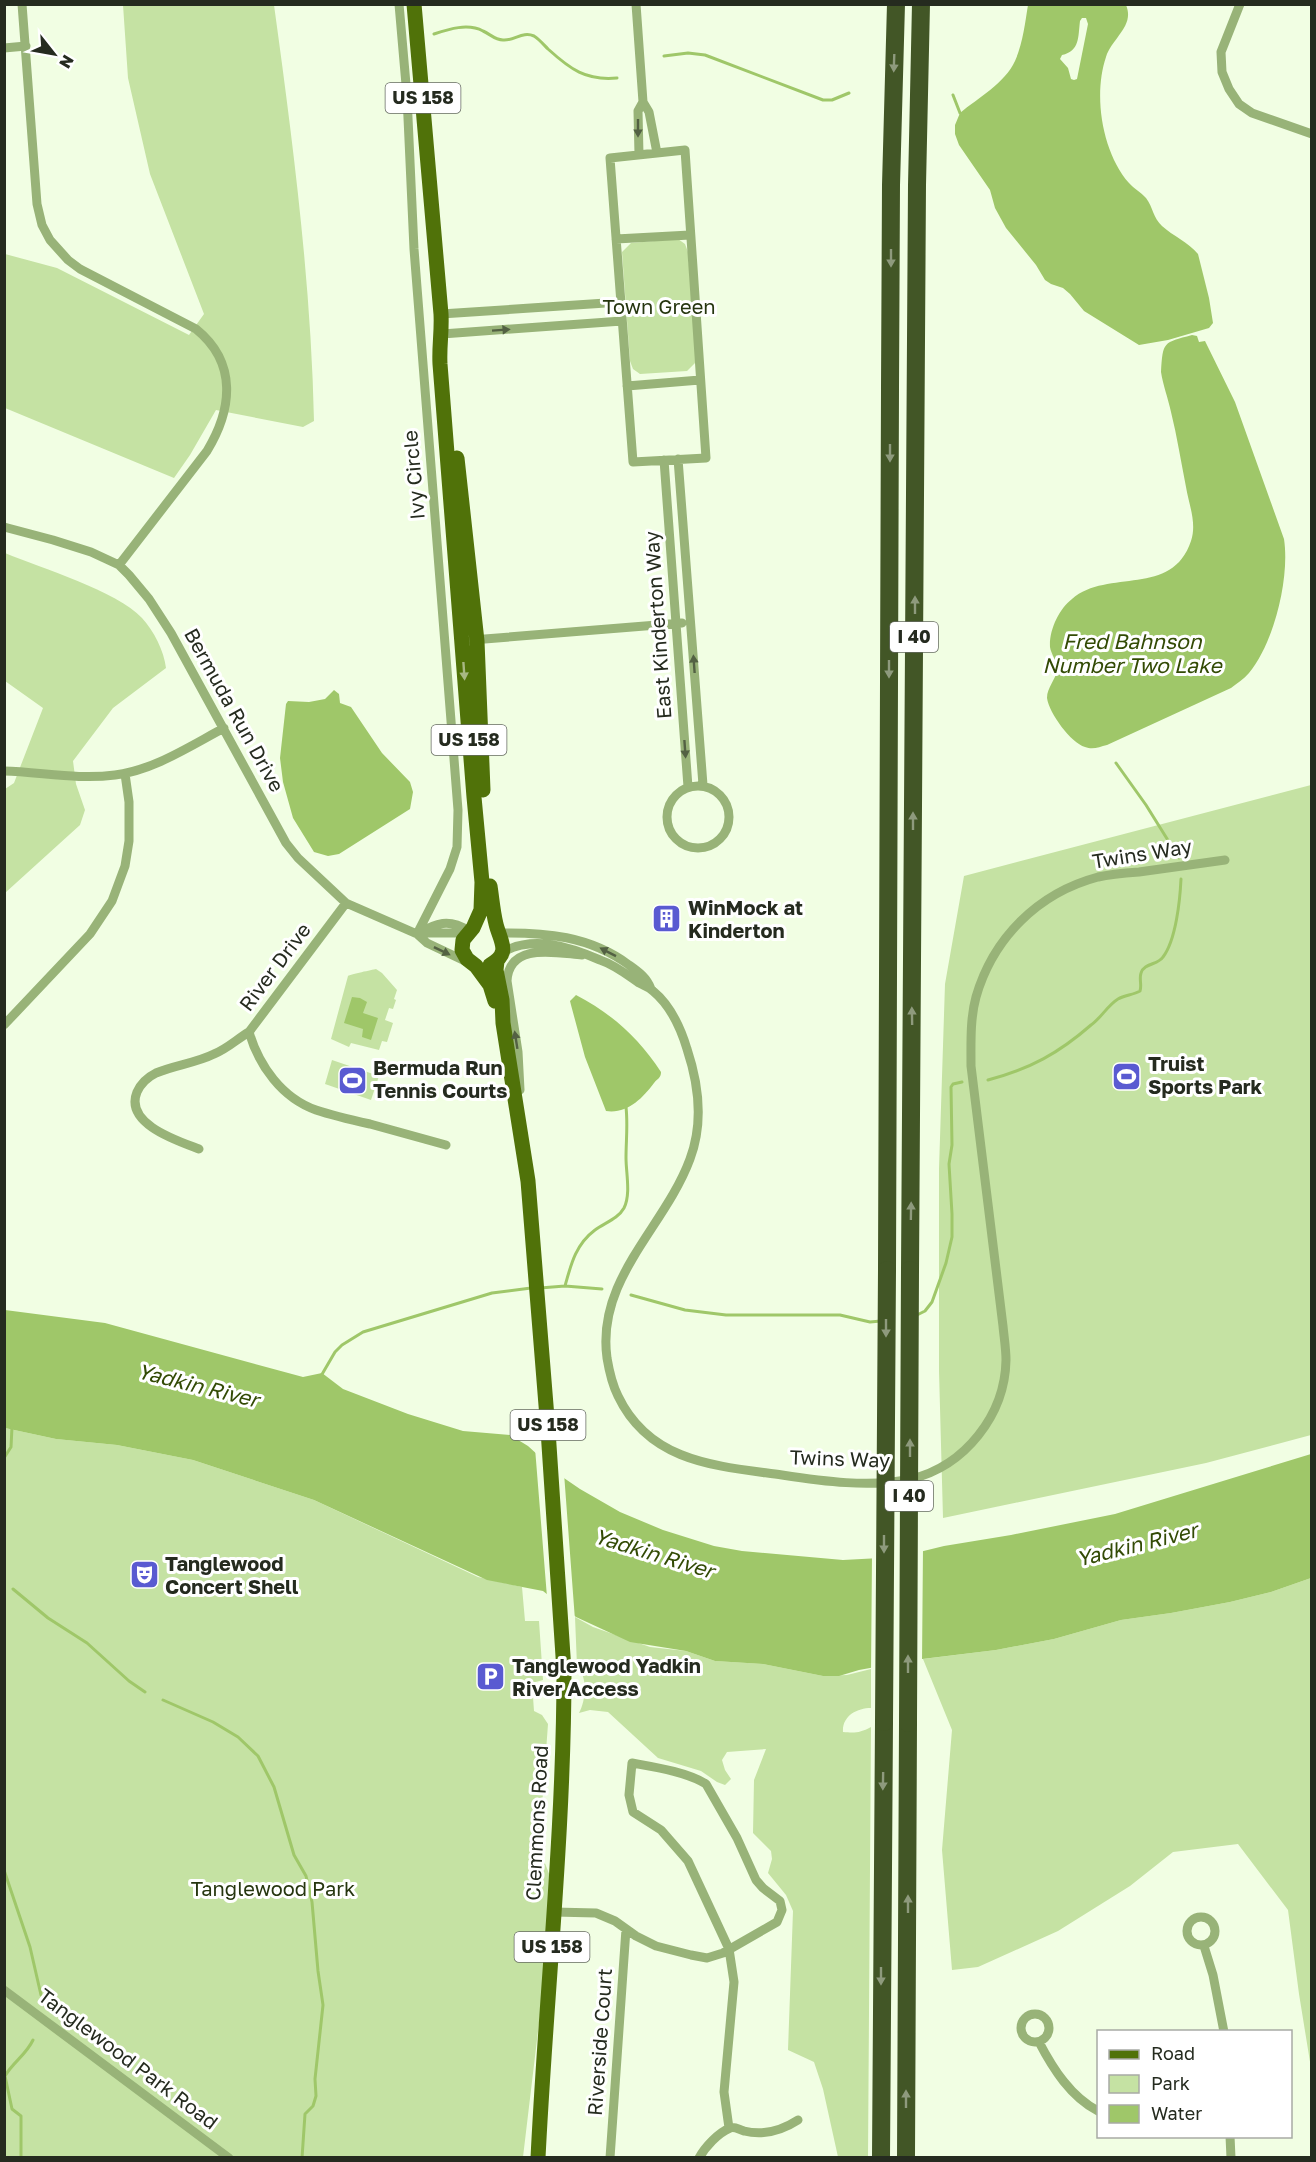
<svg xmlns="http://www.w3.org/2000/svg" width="1316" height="2162" font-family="'Golos Text',sans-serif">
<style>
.green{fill:#c5e2a3}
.water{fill:#9fc769;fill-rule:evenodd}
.pier{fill:#f1fee3}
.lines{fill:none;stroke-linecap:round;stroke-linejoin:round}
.stream{stroke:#9fc769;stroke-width:3}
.street{stroke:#98b378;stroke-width:9}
.primary{stroke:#507209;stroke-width:15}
.highway{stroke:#425626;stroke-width:18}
.highway-bridge{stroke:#425626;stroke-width:18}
.oneway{fill:#8e9a7d}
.oneway2{fill:#536143}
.oneway3{fill:#a8b884}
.labels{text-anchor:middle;stroke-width:6;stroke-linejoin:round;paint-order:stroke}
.shield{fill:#fff;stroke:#666b62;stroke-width:1.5}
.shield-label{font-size:18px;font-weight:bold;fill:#252b1f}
.park-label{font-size:20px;fill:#26360f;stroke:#fff}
.street-label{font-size:20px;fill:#252b1f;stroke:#fff}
.poi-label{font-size:20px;font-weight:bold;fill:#252b1f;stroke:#fff;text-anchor:start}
.water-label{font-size:21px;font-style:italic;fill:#334b05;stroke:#fff}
</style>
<rect width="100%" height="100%" fill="#f1fee3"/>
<path class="green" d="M123 5H274C293 143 311 282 314 421L303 427 216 410 190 455 174 478 5 408V254L57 268 189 335 204 314 150 174 128 78Z
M678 239 685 244 688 252 696 362 687 371 640 374 633 369 630 361 622 252 631 243Z
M5 553C41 568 117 591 142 618 154 631 164 651 166 668L113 708 73 761 76 784 85 810 80 825 5 893V789L14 783 43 708 5 681Z
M1311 785V1435L1206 1463 943 1518 939 1371V1169L945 984 964 876Z
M376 969 382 973 397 990 394 999 396 1000 393 1009 389 1008 385 1020 393 1023 387 1042 382 1041 379 1050 351 1043 349 1047 331 1039 348 976C351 974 372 970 376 969Z
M332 1060 379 1076 371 1100 325 1084Z
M5 1428 56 1439 117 1445 193 1460 314 1500 478 1577 522 1587 525 1621H539L543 1680 532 1683 534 1711 542 1715 548 1724 539 1848 555 1889 523 2157 5 2158Z
M1311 1578V2068L1299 1994 1288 1910 1238 1844 1173 1852 1130 1886 1058 1931 978 1967 952 1970 942 1850 952 1730 923 1659 996 1650 1054 1639 1121 1620 1171 1613 1230 1602 1271 1592Z
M575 1617 593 1627 650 1647 686 1651 715 1661 763 1664 823 1676 847 1675 871 1669V1708C857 1708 842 1716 843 1732 855 1733 860 1733 871 1727L868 2157H838L823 2089 814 2062 788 2050 793 1911 786 1895 768 1873 772 1859 771 1851 753 1833 754 1780 766 1749 727 1752 722 1760 725 1770 731 1779 725 1785 717 1782 701 1771 658 1758 608 1712 590 1710 579 1713C586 1700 588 1677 577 1666Z"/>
<path class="water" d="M1028 5H1126C1135 26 1112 38 1106 57 1093 95 1102 152 1129 183 1134 189 1141 192 1146 198 1153 207 1153 218 1162 226 1173 236 1188 242 1198 254L1209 298 1213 323 1209 328 1168 340 1139 345 1084 311 1070 294 1063 288 1051 284 1045 280 1036 265 1006 228 995 208 990 190 959 145 955 134V125L960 113C978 98 1005 83 1015 61 1023 43 1025 23 1028 5ZM1082 18H1086L1088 24 1077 79 1074 80 1071 79 1068 68 1060 59 1062 55C1080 51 1078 37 1080 21Z
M1192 335 1197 336 1199 342 1205 341 1235 402 1284 539C1290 578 1274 643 1249 673 1244 679 1237 683 1231 688L1107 745C1099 747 1093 750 1085 747 1071 743 1049 713 1047 698 1047 687 1056 680 1057 669 1057 661 1051 654 1050 647 1049 630 1059 609 1072 599 1108 568 1172 598 1191 541 1197 523 1189 505 1186 487 1181 462 1177 436 1171 412 1168 398 1163 385 1161 372 1163 341 1163 343 1192 335Z
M334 690 339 694 340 703 351 707 382 753 410 782 413 792 410 809 339 854 328 856 314 852 293 818 283 782 280 758 286 704 288 701 309 702 325 699Z
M576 995C611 1013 639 1038 661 1072 661 1078 658 1078 654 1083 642 1099 627 1114 606 1111L585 1057 571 1005 570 1001Z
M352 997 360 998 367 1002 363 1013 378 1018 371 1040 362 1037 363 1029 344 1023Z
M5 1310 105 1323 303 1377 322 1373 343 1389 408 1414 463 1431 510 1435 528 1446 561 1476 580 1489 620 1512 663 1530 714 1546 742 1551 843 1560 899 1557 944 1546 1011 1535 1115 1514 1311 1454V1578L1271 1592 1230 1602 1171 1613 1121 1620 1054 1639 996 1650 914 1660 859 1670 839 1676H823L763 1664 715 1661 686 1651 630 1642 576 1617 543 1591 487 1580 314 1500 193 1460 117 1445 56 1439 5 1428Z"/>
<path class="pier" d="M535 1448 564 1473 575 1620 547 1597Z
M923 1548 922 1662 871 1672 872 1555 898 1554Z"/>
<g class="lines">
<path class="stream" d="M434 34C449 29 468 23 483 31 490 34 495 40 503 40 515 41 522 31 534 36 539 39 544 45 548 49 570 69 586 81 617 78
M664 56 688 53 705 55 823 100H832L849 93
M953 95 960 113 963 115
M1116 763 1146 805 1179 858
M988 1080C1030 1069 1059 1053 1091 1025 1101 1018 1108 1005 1118 999 1125 995 1133 995 1140 991 1142 985 1139 979 1141 973 1144 963 1158 965 1163 957 1176 940 1180 900 1181 879
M565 1286C571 1264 576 1244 595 1230 604 1223 618 1219 624 1208 631 1194 626 1173 626 1158 626 1140 628 1125 626 1107
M540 1288 565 1286 602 1289
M631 1295 685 1310 726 1315H840L870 1322 881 1321
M917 1315 925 1311 932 1302 946 1263 952 1237V1214L949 1164 952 1145 951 1087 953 1084 962 1082
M321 1376 335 1352 342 1345 363 1332 492 1293 531 1288
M4 1458 11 1447 12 1427
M13 1589 48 1618 87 1643 129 1681 145 1692
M163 1700 213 1722 238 1737 258 1756 274 1787 294 1855 306 1876 312 1902 318 1971 323 2005 315 2079 316 2096 313 2106 305 2114 302 2158
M4 1870 30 1947 41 1995
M21 2158V2116L12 2109 5 2076C13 2062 26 2055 33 2040"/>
<path class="street" d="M22 4 37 204 42 225 50 240 68 260 80 269 196 329C238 363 232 410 207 451L119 565
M399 4 407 96 414 249 458 810 457 847 450 869 417 934
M636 4 643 102 649 112 657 153
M1240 4 1221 52 1222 72 1229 89 1239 104 1252 113 1312 134
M4 48 26 46
M685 150 706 458 633 462 610 158Z
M639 155 638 111 643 102
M616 239 690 235
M441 314 621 302
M442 334 622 321
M627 386 700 380
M678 459 703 785
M664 460 688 787
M4 527 53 540 91 552 119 565 129 575 149 599 171 633 286 843 298 858 346 903 417 934 427 943 467 962
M472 640 682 623
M4 771C41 772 78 780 115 775 154 770 190 746 224 728
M667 817a31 31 0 1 1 62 0a31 31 0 1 1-62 0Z
M346 903 249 1032C259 1066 282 1098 316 1110 334 1116 352 1120 370 1124 396 1131 421 1138 446 1145
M423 933H456L469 931
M498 933C545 932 590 936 629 965 639 972 647 978 651 989
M417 934C436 923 449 918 469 931
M503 952C534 935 570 947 600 960 615 965 626 974 639 983 644 986 649 987 653 991 670 1005 681 1029 687 1049 699 1085 704 1122 690 1159 665 1227 596 1279 607 1358 609 1370 612 1384 618 1396 650 1463 717 1466 782 1475 821 1481 871 1488 911 1479 965 1466 1005 1415 1006 1360 1006 1349 1004 1337 1003 1326L971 1066C971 1043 970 1019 976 997 993 938 1038 893 1098 877 1111 874 1125 873 1139 872 1168 868 1196 864 1225 860
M4 1025 90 934 112 901 125 866 129 841V802L125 774
M520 1090 518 1052 507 981C509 942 556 953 582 955
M199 1149C178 1141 124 1124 137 1092 141 1083 148 1077 156 1073 175 1065 196 1063 214 1054 227 1049 237 1039 249 1032
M554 1912 596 1913 615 1921 636 1936 656 1946 691 1955 707 1958 723 1953 777 1922 782 1910 780 1901 763 1888 756 1880 737 1838 706 1784C687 1772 654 1767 632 1763L629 1795 633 1812 661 1830 688 1861 729 1949 734 1982 724 2092 729 2128
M1187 1931a14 14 0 1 1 28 0a14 14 0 1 1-28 0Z
M1204 1946 1213 1975 1224 2032
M4 1990 229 2158
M1021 2028a14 14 0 1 1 28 0a14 14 0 1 1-28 0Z
M1039 2042C1053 2069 1071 2097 1098 2111
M1230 2136 1231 2158
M610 2158 626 1929
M699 2158C705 2147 718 2133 730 2128 735 2126 739 2130 744 2131 764 2136 781 2131 798 2120"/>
<path class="primary" d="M414 4 441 314C442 332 439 346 440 364L474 797 482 882 481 910 473 928 463 940 462 950 467 959 476 966 490 985 495 1001
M457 458 477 641 483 790
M490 886C492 899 493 912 496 924 500 941 512 953 490 965
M497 961 496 970 502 1000 503 1023 528 1181 548 1430 564 1671C564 1833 546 1995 538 2158"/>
<path class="highway" d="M887 1270 890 389 891 185 896 4
M910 1270 917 185 921 4
M881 2158 884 1722
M906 2158 908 1723"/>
<path class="highway-bridge" d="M884 1722 887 1270
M908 1723 910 1270"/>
</g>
<defs><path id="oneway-solid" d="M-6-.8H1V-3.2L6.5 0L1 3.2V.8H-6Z" transform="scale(1.5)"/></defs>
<g class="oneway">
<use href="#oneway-solid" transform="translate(894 63) rotate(92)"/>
<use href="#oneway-solid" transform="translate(891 258) rotate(90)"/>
<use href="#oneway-solid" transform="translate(890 453) rotate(90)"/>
<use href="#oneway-solid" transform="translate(915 605) rotate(-90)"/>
<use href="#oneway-solid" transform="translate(889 669) rotate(90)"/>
<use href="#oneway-solid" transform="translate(913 821) rotate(-90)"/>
<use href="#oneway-solid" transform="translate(912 1016) rotate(-91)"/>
<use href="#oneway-solid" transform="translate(911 1211) rotate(-89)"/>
<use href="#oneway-solid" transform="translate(886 1328) rotate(90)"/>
<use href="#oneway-solid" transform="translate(910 1448) rotate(-90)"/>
<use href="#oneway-solid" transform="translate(884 1544) rotate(90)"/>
<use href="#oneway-solid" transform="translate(908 1664) rotate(-90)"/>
<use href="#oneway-solid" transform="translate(883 1781) rotate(91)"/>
<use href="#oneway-solid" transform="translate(908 1904) rotate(-90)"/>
<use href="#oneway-solid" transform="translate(881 1976) rotate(90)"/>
<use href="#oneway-solid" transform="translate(906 2099) rotate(-90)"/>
</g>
<g class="oneway2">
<use href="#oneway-solid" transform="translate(638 128) rotate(90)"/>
<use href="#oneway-solid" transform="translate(501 330) rotate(-4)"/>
<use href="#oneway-solid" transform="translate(694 664) rotate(-94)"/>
<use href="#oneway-solid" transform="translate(685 749) rotate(86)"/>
<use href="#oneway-solid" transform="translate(442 951) rotate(26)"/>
<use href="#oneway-solid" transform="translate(608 952) rotate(-153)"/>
<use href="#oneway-solid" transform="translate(516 1040) rotate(-99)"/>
</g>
<use class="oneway3" href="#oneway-solid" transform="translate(464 671) rotate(86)"/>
<defs>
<symbol id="building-square" viewBox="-11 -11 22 22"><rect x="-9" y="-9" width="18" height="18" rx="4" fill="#595ad1" stroke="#fff"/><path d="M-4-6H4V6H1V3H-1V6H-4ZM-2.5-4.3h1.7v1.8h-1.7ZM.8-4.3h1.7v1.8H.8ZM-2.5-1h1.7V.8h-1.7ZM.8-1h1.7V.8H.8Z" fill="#fff"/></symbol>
<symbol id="stadium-square" viewBox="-11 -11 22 22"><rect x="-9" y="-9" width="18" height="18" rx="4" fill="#595ad1" stroke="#fff"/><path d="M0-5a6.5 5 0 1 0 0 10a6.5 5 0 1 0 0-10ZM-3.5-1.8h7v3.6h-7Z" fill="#fff"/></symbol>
<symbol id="theatre-square" viewBox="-11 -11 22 22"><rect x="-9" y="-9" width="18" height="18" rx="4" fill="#595ad1" stroke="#fff"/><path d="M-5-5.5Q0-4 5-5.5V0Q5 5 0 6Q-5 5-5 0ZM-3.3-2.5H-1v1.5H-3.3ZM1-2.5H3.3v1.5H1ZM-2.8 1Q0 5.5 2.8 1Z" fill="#fff"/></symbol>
<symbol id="parking-square" viewBox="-11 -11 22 22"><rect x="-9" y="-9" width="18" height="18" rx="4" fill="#595ad1" stroke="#fff"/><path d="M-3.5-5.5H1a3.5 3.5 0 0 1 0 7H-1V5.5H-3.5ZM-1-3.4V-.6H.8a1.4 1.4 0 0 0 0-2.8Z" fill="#fff"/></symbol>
</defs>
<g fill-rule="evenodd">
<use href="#building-square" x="650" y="902" width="33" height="33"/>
<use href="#stadium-square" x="1110" y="1060" width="33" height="33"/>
<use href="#stadium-square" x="336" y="1064" width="33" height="33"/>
<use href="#theatre-square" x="128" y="1558" width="33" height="33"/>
<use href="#parking-square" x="474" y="1660" width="33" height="33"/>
</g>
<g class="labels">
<g class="shield">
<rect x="385.5" y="83" width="75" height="30" rx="4.5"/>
<rect x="890" y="622" width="48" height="30" rx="4.5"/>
<rect x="431.5" y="725" width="75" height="30" rx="4.5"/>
<rect x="510.5" y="1410" width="75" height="30" rx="4.5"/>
<rect x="885" y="1481" width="48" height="30" rx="4.5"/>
<rect x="514.5" y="1932" width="75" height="30" rx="4.5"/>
</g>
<g class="shield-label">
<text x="423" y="104">US 158</text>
<text x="914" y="643">I 40</text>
<text x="469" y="746">US 158</text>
<text x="548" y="1431">US 158</text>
<text x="909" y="1502">I 40</text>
<text x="552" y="1953">US 158</text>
</g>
<g class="park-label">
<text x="659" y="314">Town Green</text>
<text x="273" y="1896">Tanglewood Park</text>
</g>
<g class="street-label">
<text transform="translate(414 475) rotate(-95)" y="7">Ivy Circle</text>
<text transform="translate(658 625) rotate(-94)" y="7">East Kinderton Way</text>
<text transform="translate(234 710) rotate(61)" y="7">Bermuda Run Drive</text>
<text transform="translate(1142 854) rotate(-9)" y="7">Twins Way</text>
<text transform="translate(275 967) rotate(-53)" y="7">River Drive</text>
<text transform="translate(840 1459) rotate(2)" y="7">Twins Way</text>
<text transform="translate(537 1823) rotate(-87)" y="7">Clemmons Road</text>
<text transform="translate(600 2042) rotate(-86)" y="7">Riverside Court</text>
<text transform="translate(128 2059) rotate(37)" y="7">Tanglewood Park Road</text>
</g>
<g class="poi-label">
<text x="688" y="915">WinMock at<tspan x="688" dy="23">Kinderton</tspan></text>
<text x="1148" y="1071">Truist<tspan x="1148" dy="23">Sports Park</tspan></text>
<text x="373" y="1075">Bermuda Run<tspan x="373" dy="23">Tennis Courts</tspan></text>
<text x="165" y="1571">Tanglewood<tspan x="165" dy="23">Concert Shell</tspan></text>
<text x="512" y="1673">Tanglewood Yadkin<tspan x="512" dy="23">River Access</tspan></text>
</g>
<g class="water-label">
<text x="1132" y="649">Fred Bahnson<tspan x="1132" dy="24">Number Two Lake</tspan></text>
<text transform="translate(198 1386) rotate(14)" y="7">Yadkin River</text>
<text transform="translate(1137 1545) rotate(-14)" y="7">Yadkin River</text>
<text transform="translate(654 1554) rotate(17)" y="7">Yadkin River</text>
</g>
</g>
<rect width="1316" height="2162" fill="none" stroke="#252b1f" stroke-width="12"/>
<rect x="1097" y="2030" width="195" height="108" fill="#ffffff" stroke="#a8aaa5" stroke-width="1.5"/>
<rect x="1109" y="2050" width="30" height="9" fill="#507209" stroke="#a8aaa5" stroke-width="1.5"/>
<text x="1151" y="2060" font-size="18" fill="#252b1f">Road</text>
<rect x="1109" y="2075" width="30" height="18" fill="#c5e2a3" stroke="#a8aaa5" stroke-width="1.5"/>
<text x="1151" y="2090" font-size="18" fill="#252b1f">Park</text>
<rect x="1109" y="2105" width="30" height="18" fill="#9fc769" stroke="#a8aaa5" stroke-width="1.5"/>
<text x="1151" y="2120" font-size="18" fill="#252b1f">Water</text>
<g transform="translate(54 54) rotate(121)" stroke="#ffffff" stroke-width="4.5" paint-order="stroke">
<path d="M0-4.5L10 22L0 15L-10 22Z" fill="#252b1f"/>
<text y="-9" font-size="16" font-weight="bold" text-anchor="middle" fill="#252b1f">N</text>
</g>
</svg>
